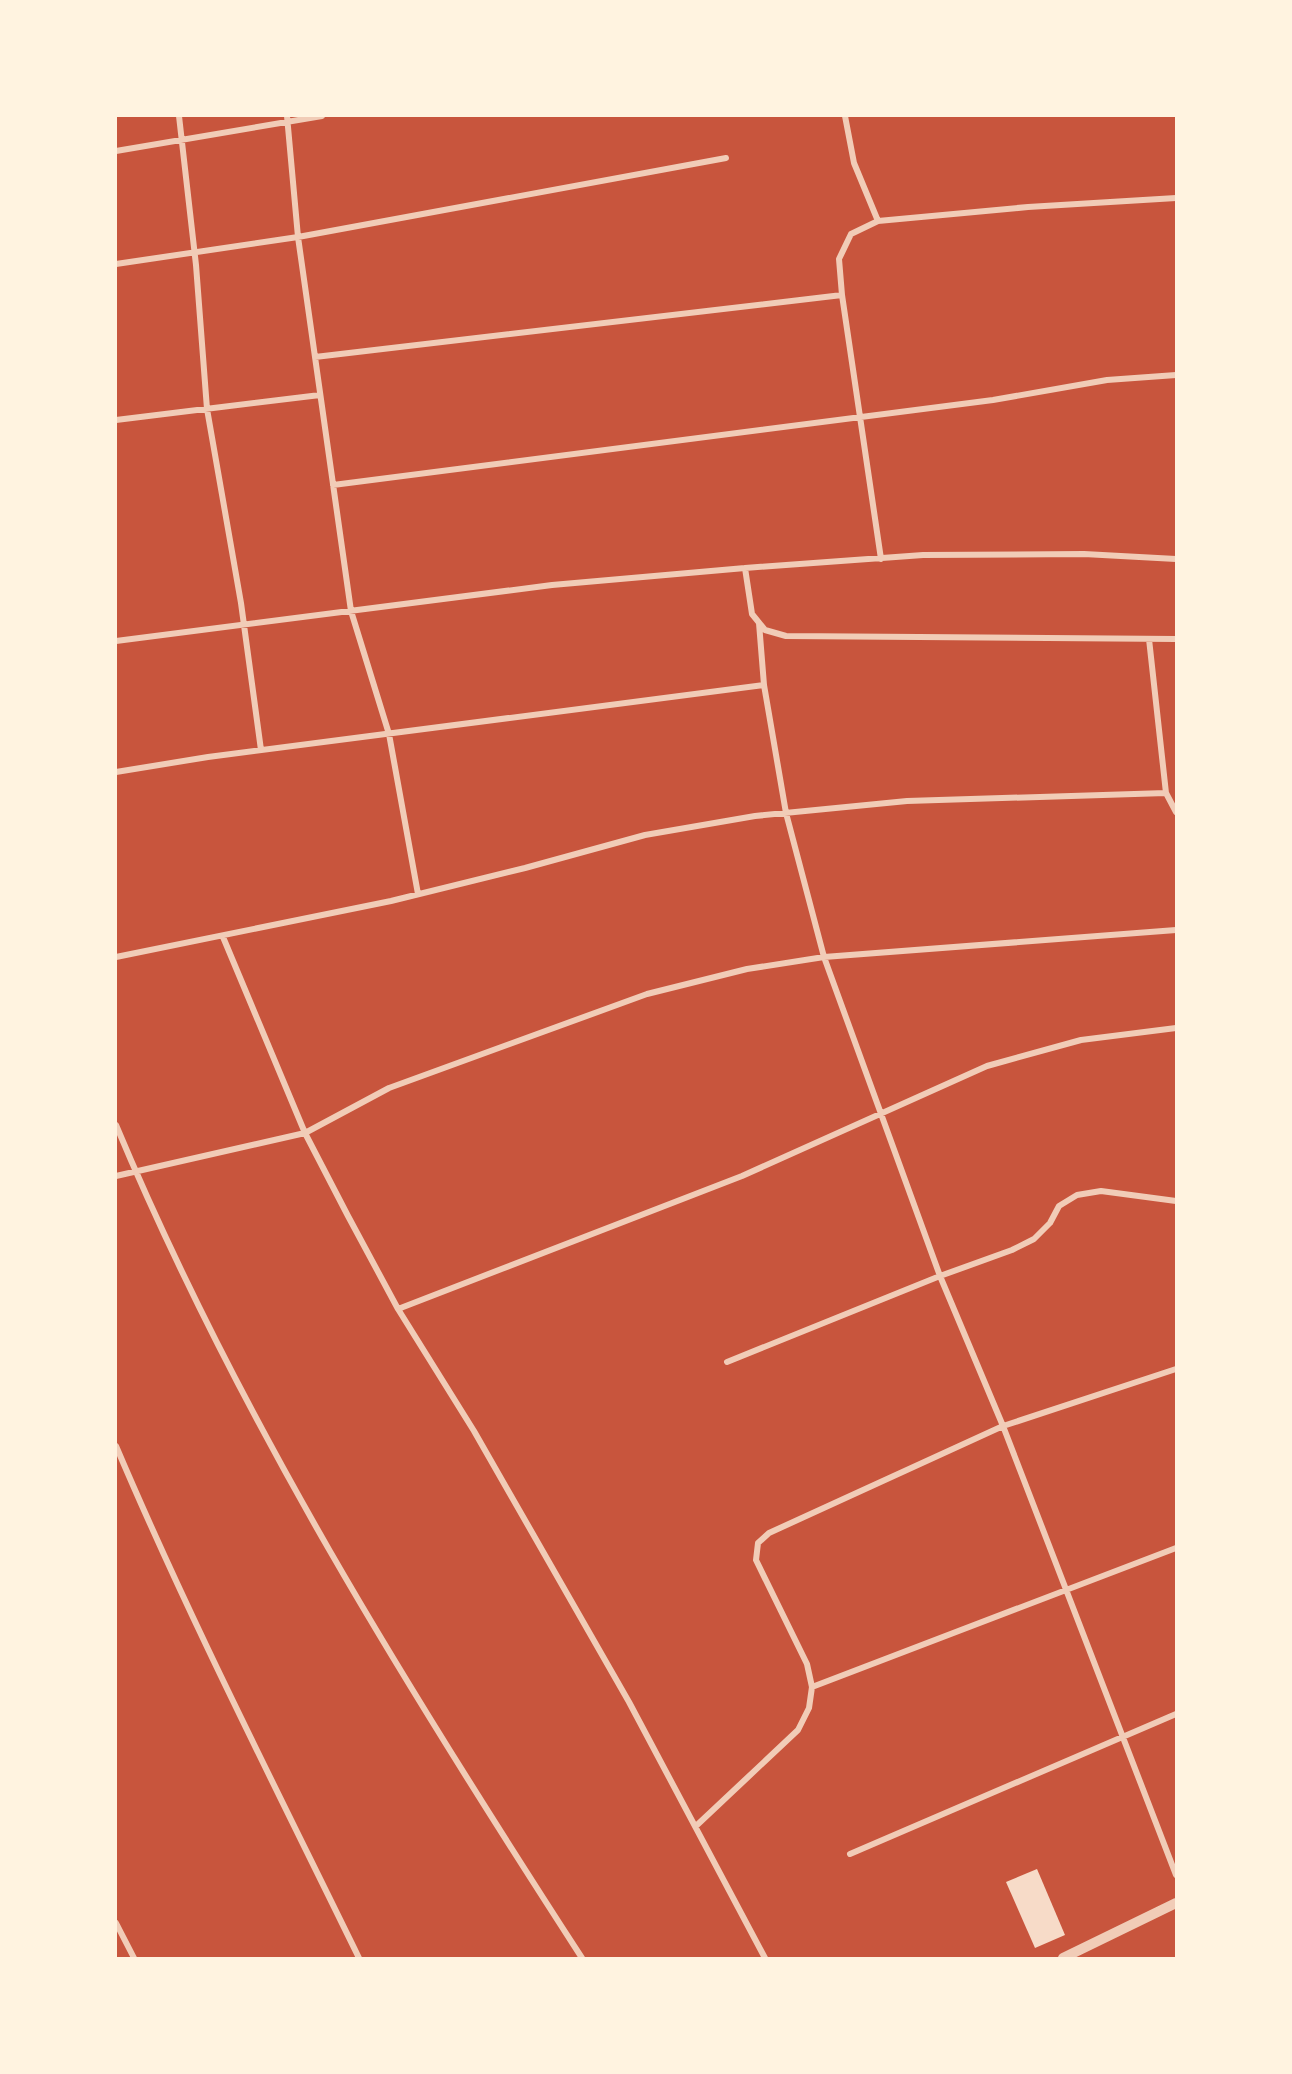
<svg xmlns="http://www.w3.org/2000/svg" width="1292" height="2074" font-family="Rubik,sans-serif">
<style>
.building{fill:#f7dbc8}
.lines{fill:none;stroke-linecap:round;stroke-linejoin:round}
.minor{stroke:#f1ccb7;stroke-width:6}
.tertiary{stroke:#f1ccb7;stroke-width:10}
</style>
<rect width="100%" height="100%" fill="#c8553d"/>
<path class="building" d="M1037 1869 1065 1935 1035 1948 1006 1882Z"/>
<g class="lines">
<path class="minor" d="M179 116 196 265 207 409 241 603 261 750
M287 116 298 237 351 611 389 734 418 894
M845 116 854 163 878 221
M116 151 322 116
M116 264 298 237 726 158
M315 357 842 295
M116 420 320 395
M333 485 993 400 1107 380 1176 375
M881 559 842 295 839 259 851 234 878 221 1028 207 1176 198
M745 568 752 614 765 630 786 636 1176 639
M759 623 764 685 786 813 824 957 940 1276 1003 1426 1176 1875
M1149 639 1166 793 1176 812
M116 641 552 585 745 568 923 555 1084 554 1176 559
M116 772 208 757 764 685
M223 937 305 1133 348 1216 398 1309 474 1431 629 1702 765 1958
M116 957 391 901 525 868 645 835 755 816 907 801 1166 793
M116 1125C239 1419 409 1691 582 1958
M116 1176 305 1133 389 1088 647 994 747 969 824 957 1176 930
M398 1309 742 1176 987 1066 1081 1040 1176 1028
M727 1362 940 1276 1012 1250 1034 1239 1050 1223 1059 1206 1077 1195 1101 1191 1176 1201
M116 1446C190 1620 276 1788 359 1958
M812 1687 1176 1548
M696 1826 798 1730 809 1708 812 1687 807 1664 756 1560 758 1543 769 1533 1003 1426 1176 1369
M850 1854 1176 1714
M116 1923 134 1958"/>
<path class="tertiary" d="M1063 1958 1176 1903"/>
</g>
<rect width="1292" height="2074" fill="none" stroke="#fff3e0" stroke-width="234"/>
</svg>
